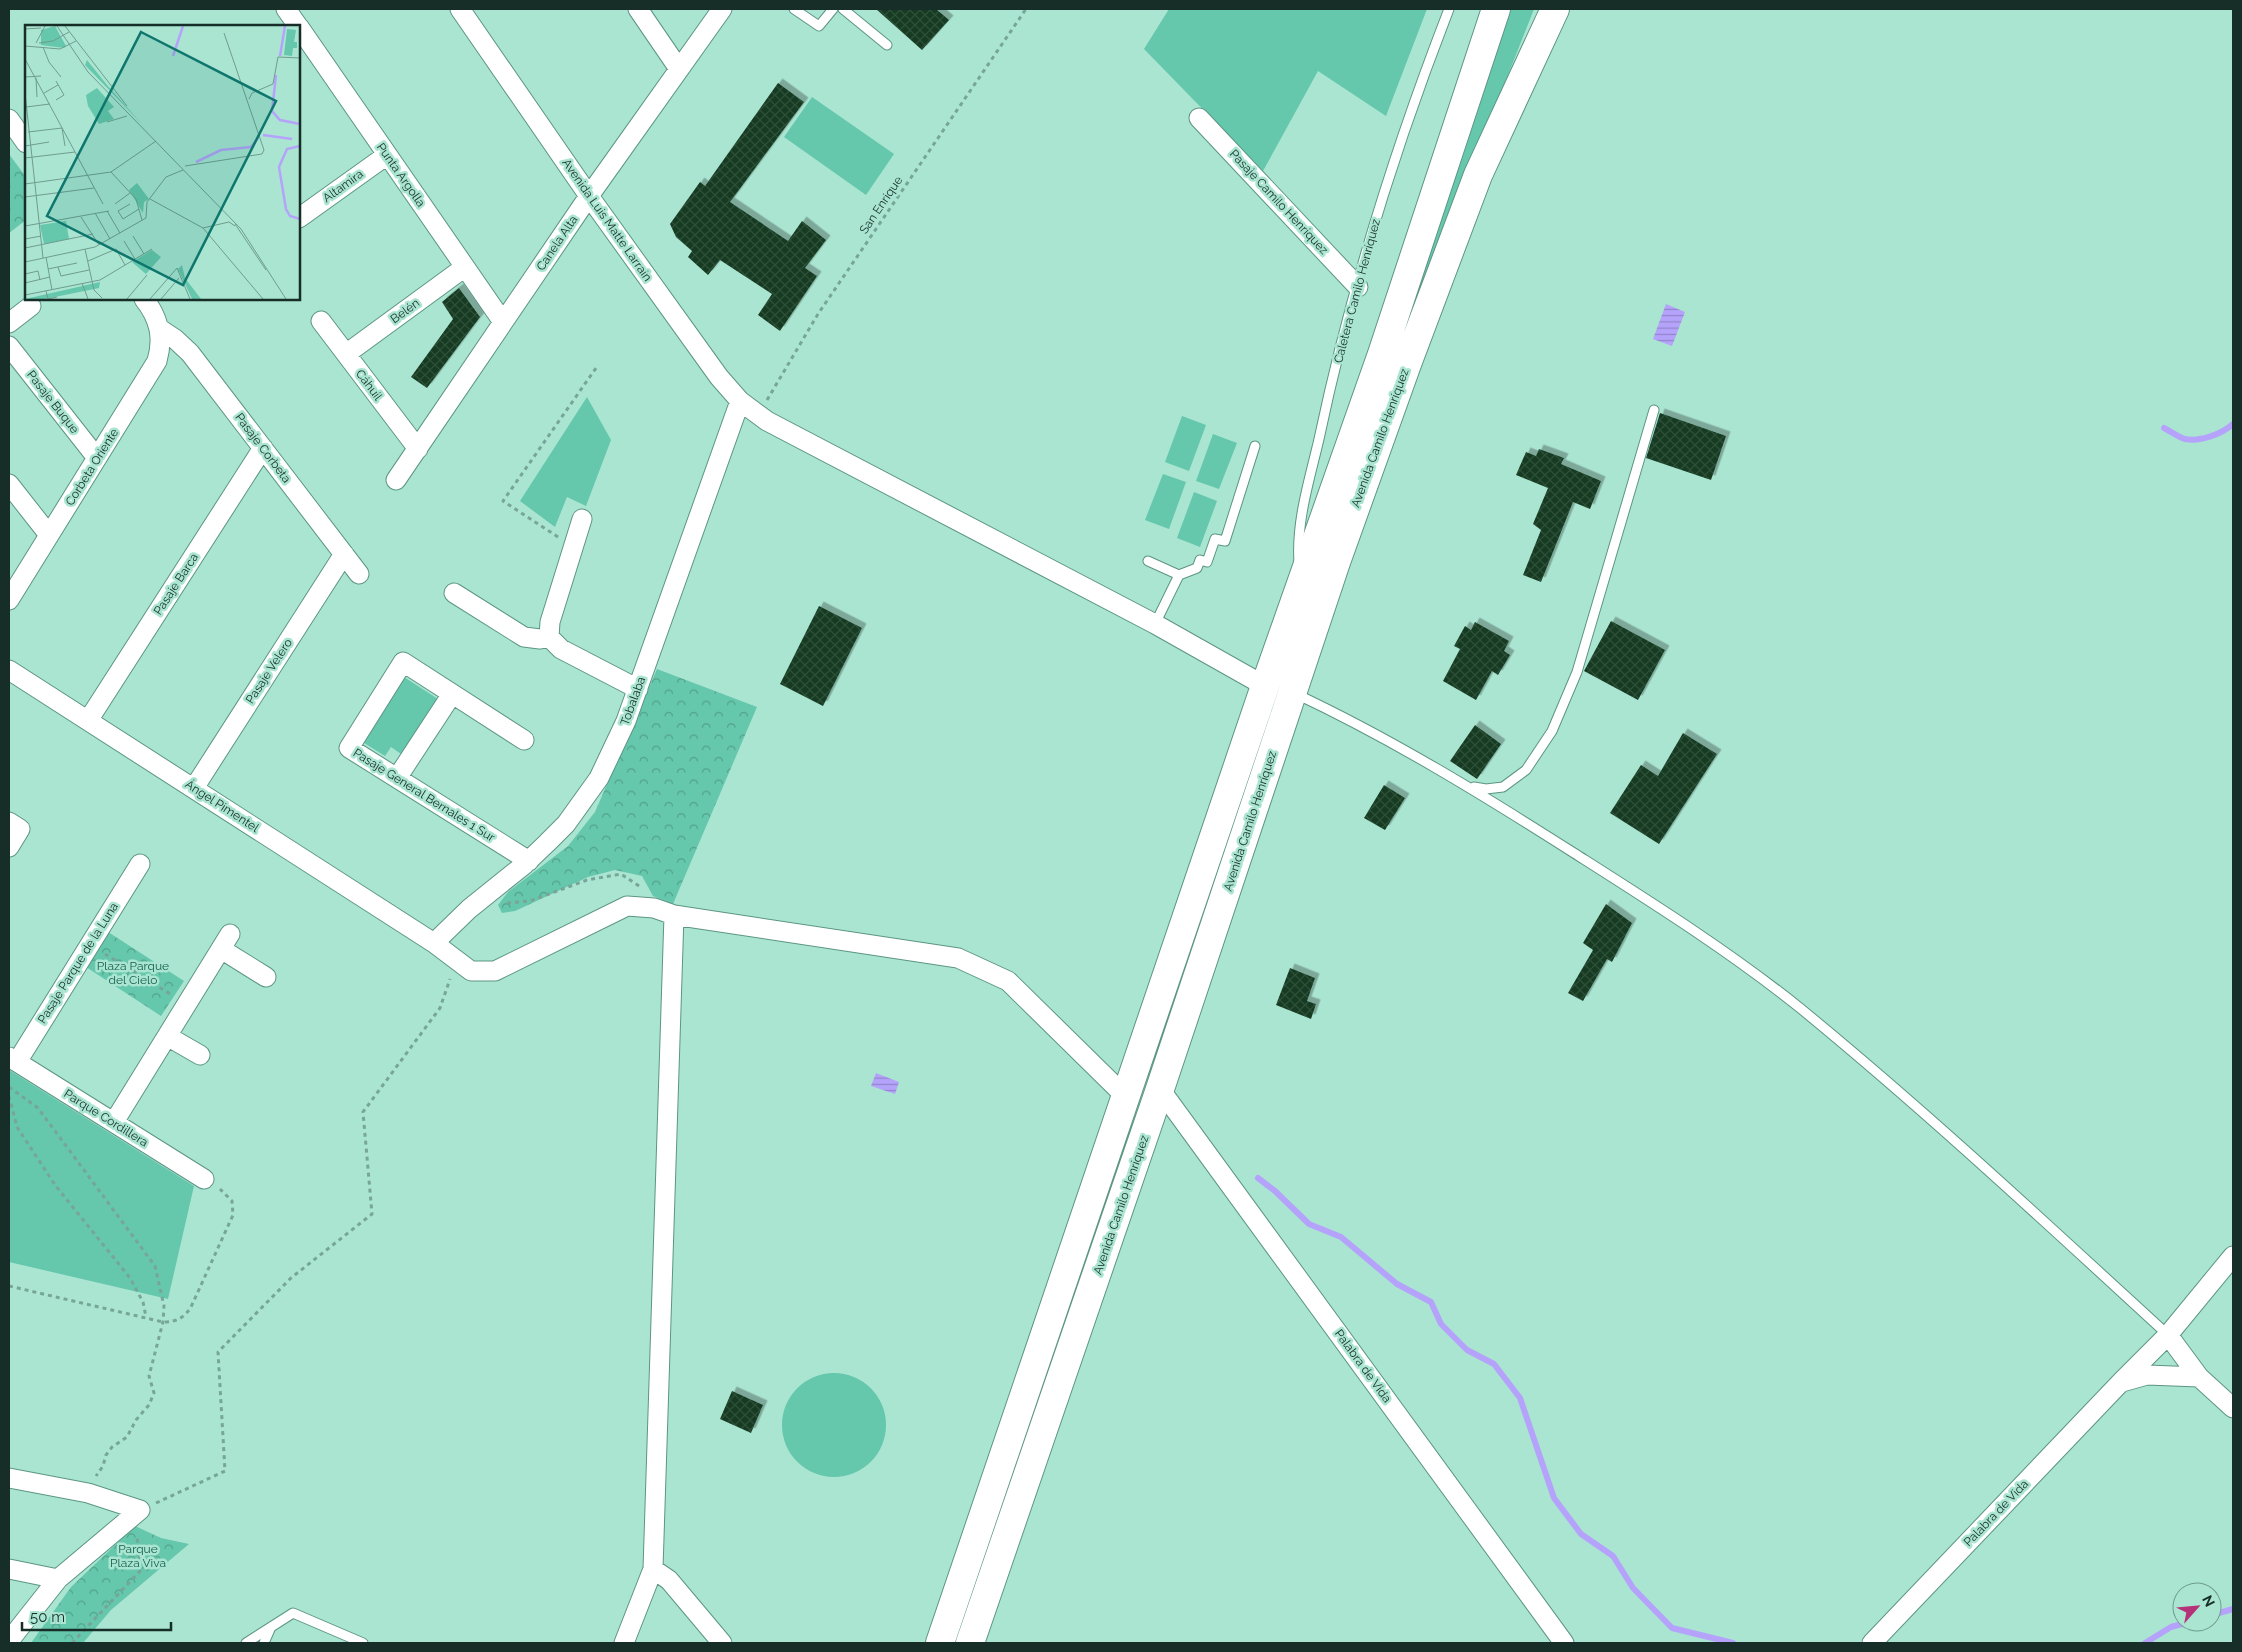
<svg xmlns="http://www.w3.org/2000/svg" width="2242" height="1652" font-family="Raleway,sans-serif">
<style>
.grass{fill:#65c7ab}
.park{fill:url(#park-crowns)}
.water{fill:url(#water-rules)}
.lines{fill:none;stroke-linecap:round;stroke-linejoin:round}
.stream{stroke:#b5a3fb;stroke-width:6}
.building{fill:url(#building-cross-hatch);filter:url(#shadow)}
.service-casing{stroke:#5c9584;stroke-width:11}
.minor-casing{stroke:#5c9584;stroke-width:21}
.primary-casing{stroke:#5c9584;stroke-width:30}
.path{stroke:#77a597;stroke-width:3;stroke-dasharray:4 4;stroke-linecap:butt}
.service{stroke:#fff;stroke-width:9}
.minor{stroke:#fff;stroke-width:19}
.primary{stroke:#fff;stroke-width:28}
.labels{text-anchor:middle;stroke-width:5;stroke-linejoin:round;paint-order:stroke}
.street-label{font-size:12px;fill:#162e27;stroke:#aae5d2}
.park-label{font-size:12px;fill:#155d4b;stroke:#aae5d2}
.inset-river{fill:none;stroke:#b5a3fb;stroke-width:2.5}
.inset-road{fill:none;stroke:#6f9c8e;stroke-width:1}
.view{fill:#0f766e;fill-opacity:0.15;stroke:#0f766e;stroke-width:2.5}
.inset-edge{fill:none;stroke:#162e27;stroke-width:2.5}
</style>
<defs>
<pattern id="park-crowns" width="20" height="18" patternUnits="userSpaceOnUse" patternTransform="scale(1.25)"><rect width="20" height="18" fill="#65c7ab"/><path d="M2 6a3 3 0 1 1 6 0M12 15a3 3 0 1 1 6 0" fill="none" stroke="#52a28b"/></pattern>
<pattern id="water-rules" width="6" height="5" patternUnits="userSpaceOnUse" patternTransform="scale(1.25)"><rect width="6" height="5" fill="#b5a3fb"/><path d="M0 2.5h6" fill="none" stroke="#9285cb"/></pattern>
<pattern id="building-cross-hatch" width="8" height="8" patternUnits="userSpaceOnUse" patternTransform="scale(1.25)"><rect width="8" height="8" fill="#153b22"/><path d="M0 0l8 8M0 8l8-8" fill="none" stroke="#2e4f39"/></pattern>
<filter id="shadow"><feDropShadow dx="4.5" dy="-4.5" stdDeviation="0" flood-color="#0004"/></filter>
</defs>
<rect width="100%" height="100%" fill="#aae5d2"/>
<path class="grass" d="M1169 9H1427L1386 116 1318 71 1263 171 1144 49Z
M1511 9H1534L1354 466 1388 349 1460 165Z
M812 97 894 154 866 195 784 137Z
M587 397 611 440 586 506 567 497 555 527 520 501Z
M1182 416 1206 425 1189 471 1165 462Z
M1213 434 1237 443 1219 489 1196 481Z
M1163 474 1186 482 1169 529 1145 520Z
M1194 492 1217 501 1200 547 1177 538Z
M404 677 441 701 404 756 391 747 385 756 361 741Z
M9 1070 194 1186 168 1299 9 1262Z
M782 1425a52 52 0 1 1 104 0a52 52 0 1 1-104 0Z"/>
<path class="park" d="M9 154 26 177V220L9 233Z
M657 669 757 707 673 904 653 896 642 876 615 870 588 877 515 911 502 913 498 905 508 892 568 846 595 812Z
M105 930 184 981 161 1016 83 965Z
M135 1526 161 1538 189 1544 111 1610 83 1643H31L71 1587Z"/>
<path class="water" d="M1666 304 1685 312 1672 346 1653 339Z
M876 1073 899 1082 895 1094 871 1086Z"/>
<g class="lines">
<path class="stream" d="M2164 428C2170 431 2178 437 2185 439 2200 442 2222 434 2233 424
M1258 1178 1275 1191 1309 1224 1341 1237 1397 1284 1431 1302 1441 1324 1467 1350 1494 1364 1520 1398 1554 1498 1581 1534 1613 1556 1633 1588 1672 1628 1733 1643
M2212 1615 2233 1609
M2145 1643 2171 1627 2189 1622"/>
</g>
<path class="building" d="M876 9H936L949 20 922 50Z
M778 83 804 102 730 202 788 241 802 221 826 240 805 268 817 276 780 331 758 315 772 294 720 260 708 275 688 257 692 251 676 237 670 224 700 182 705 186Z
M459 288 480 317 427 388 411 377 453 319 442 302Z
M1660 413 1726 436 1711 480 1646 458Z
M1539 449 1564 458 1561 464 1601 481 1590 509 1573 502 1541 582 1523 575 1541 530 1533 524 1548 488 1516 475 1526 452 1536 456Z
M819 606 862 628 823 706 780 684Z
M1611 621 1665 650 1638 700 1584 671Z
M1475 622 1509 641 1504 651 1510 655 1498 675 1492 671 1476 700 1443 681 1460 649 1454 646 1465 626 1471 630Z
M1475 725 1501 744 1477 779 1450 761Z
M1683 733 1717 754 1659 844 1610 813 1641 765 1658 776Z
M1384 785 1405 798 1385 830 1364 818Z
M1606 904 1632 923 1612 962 1607 959 1583 1001 1568 993 1593 950 1583 943Z
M1290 968 1315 978 1307 1001 1316 1004 1311 1019 1276 1005Z
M732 1391 763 1405 751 1433 720 1419Z"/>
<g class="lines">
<defs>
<path id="service" d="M794 9 819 26 833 9
M843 9 887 45
M1148 561 1179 575
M1299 562C1296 521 1310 478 1319 439 1350 292 1395 148 1449 9
M1155 624 1179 575 1197 568 1200 560 1207 562 1215 539 1225 541 1255 446
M1294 693C1392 739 1483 795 1574 853 1651 902 1729 951 1800 1008 1927 1112 2047 1224 2168 1335
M1474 787 1486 789 1503 787 1526 770 1552 731 1577 672 1654 410
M246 1643 293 1613 363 1643
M264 1643 271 1627"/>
<path id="minor" d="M286 9 298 26
M460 9 589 196 719 377 740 401 767 421 1155 624 1265 686
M638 9 679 69
M299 27 503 322
M1199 118 1358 287
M9 119 26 143
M299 218 387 155
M321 321 418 449
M9 323 31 306
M160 329 175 339 190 353 359 574
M9 346 97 458
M346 354 465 267
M396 480 589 196 722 9
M9 484 49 535
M582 519 550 622 549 637 561 649 638 689
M454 593 524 637 540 639 549 637
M9 600 157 361C164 337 159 318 144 299
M9 670 434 943 471 971H495L627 906 654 908 674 915 958 958 1008 981 1125 1096
M89 719 263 448
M524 740 403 662 349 748 529 861
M397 778 452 694
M194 788 344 554
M9 822 20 829 9 847
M434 943 469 909 525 864 547 843 566 824 599 778 626 721 740 401
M221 949 266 977
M167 1036 200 1055
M9 1057 204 1179
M17 1062 140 864
M1160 1089 1564 1643
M114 1122 230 934
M2168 1335 2199 1377
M2122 1382 2147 1375 2199 1377 2233 1408
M9 1478 88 1493 140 1510
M9 1569 58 1579
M653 1569 669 1580 722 1643
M9 1641 58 1579 140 1510
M624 1643 653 1569 674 915
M1872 1643 2121 1382 2168 1335 2233 1256"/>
<path id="primary" d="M940 1643 1265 686 1382 354 1496 9
M970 1643 1160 1089 1336 562 1407 364 1478 175 1555 9"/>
</defs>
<use href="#service" class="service-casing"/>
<use href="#minor" class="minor-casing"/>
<use href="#primary" class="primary-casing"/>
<path class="path" d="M767 400 818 314 1026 9
M558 537 503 501 596 368
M507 903 530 901 587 880 621 874 642 888
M105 954 172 995
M9 1087 38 1108 155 1266 164 1306 163 1322 149 1376 154 1393 149 1405 136 1420 127 1437 112 1447 106 1455 103 1466 96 1476
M9 1096 17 1127 55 1185 130 1278 143 1302 146 1317
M9 1286 163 1322C176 1322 184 1318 191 1307L233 1215 232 1201 220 1189
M156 1503 225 1471 218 1352 291 1278 372 1214 363 1112 440 1008 450 979
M72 1643 141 1570 137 1537"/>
<use href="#service" class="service"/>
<use href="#minor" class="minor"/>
<use href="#primary" class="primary"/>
</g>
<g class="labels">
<g class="street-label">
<text transform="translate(401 175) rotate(55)" y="4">Punta Argolla</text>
<text transform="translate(343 186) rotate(-36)" y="4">Altamira</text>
<text transform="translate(1279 202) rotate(47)" y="4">Pasaje Camilo Henríquez</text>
<text transform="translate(881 205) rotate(-56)" y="4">San Enrique</text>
<text transform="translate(607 220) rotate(55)" y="4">Avenida Luis Matte Larraín</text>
<text transform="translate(557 243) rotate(-56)" y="4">Canela Alta</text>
<text transform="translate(1357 291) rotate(-75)" y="4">Caletera Camilo Henríquez</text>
<text transform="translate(405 311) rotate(-36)" y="4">Belén</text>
<text transform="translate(369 385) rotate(53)" y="4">Cáhuil</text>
<text transform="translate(53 402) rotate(52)" y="4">Pasaje Buque</text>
<text transform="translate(1380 438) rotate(-70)" y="4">Avenida Camilo Henríquez</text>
<text transform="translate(263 448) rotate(53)" y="4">Pasaje Corbeta</text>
<text transform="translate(92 467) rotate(-58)" y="4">Corbeta Oriente</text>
<text transform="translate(176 584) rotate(-57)" y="4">Pasaje Barca</text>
<text transform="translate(269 671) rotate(-57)" y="4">Pasaje Velero</text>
<text transform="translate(633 701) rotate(-70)" y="4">Tobalaba</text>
<text transform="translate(424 795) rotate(32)" y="4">Pasaje General Bernales 1 Sur</text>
<text transform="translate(222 806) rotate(33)" y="4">Ángel Pimentel</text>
<text transform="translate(1250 821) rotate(-72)" y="4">Avenida Camilo Henríquez</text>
<text transform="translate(78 963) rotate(-58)" y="4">Pasaje Parque de la Luna</text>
<text transform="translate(106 1118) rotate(32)" y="4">Parque Cordillera</text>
<text transform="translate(1121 1205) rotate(-71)" y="4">Avenida Camilo Henríquez</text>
<text transform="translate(1363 1366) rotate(54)" y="4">Palabra de Vida</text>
<text transform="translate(1996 1513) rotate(-46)" y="4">Palabra de Vida</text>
</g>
<g class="park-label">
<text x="133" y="970">Plaza Parque<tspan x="133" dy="14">del Cielo</tspan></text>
<text x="138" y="1553">Parque<tspan x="138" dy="14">Plaza Viva</tspan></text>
</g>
</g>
<g transform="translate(25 25)">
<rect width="275" height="275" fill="#aae5d2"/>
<path d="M262 4 271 5 269 17H272V23H268L267 31 259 30ZM62 35 82 60 117 99 60 40ZM72 63 89 82 83 86 89 94 74 99 63 81 61 70ZM127 225 136 232 121 249 107 237Z" fill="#65c7ab"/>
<path d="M30 1 41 21 39 23 16 20V5ZM112 158 124 174 119 177 118 188 104 165ZM41 196 44 214 19 219 15 200ZM157 240 160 253 176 274H167L153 244ZM75 257 74 263 20 274H0Z" fill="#65c7ab"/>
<path class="inset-river" d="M148 31 158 1M255 31 260 1M251 50 247 86 255 95 275 99M238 110 267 114M275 121 262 124 254 142 261 184 265 191 275 194M171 137 196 125 226 122 233 113"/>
<path class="inset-road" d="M32 1 63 47 216 204 261 274M40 1 102 81M0 4 16 3M11 18 20 1M14 18 28 16 44 7M0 21 35 24 51 16M18 22 24 37 36 52M0 34 78 179M0 52 16 51M11 53 12 72M0 68 18 233M19 68 33 60M224 74 227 68 248 59 253 32 275 33M31 75 39 70 31 56M1 82 25 79M82 97 102 91M3 107 37 103 40 121M0 121 24 117M0 133 50 127M160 141 237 129 239 125 199 8M86 147 111 174 117 195M0 159 86 147 131 116M0 172 69 163M125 174 178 203 238 274M90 179 105 168M105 179 93 186 98 194 114 184M82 186 95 208M70 188 85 214M56 192 74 220M210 199 241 245M0 201 84 186M178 203 204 197 210 201M108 211 119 229M0 214 16 211M99 216 110 234M0 223 68 209M60 224 69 265 77 273M21 232 27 265M63 236 91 224 100 240M0 237 70 222 121 193 122 177 141 152 158 145M33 242 36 251 64 245M152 243 165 274M23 244 52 238M0 249 13 246 15 255M0 258 25 252M57 258 63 274M21 266 23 274 32 272M0 270 75 255 127 224M102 274 122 250M125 274 152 243M136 274 154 253"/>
<path class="view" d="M116 7 251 76 158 260 22 191Z"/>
<rect width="275" height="275" class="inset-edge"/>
</g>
<rect width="2242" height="1652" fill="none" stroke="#162e27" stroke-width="20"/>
<g transform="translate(2197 1607) rotate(63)"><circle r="24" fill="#aae5d2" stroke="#6f9c8e"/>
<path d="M0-4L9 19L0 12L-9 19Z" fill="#b63278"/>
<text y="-8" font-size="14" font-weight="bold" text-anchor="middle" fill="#162e27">N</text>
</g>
<path d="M22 1622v8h149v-8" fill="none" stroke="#162e27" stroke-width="2.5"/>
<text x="30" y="1622" font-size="15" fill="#162e27" stroke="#aae5d2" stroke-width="4" paint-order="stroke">50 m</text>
</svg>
